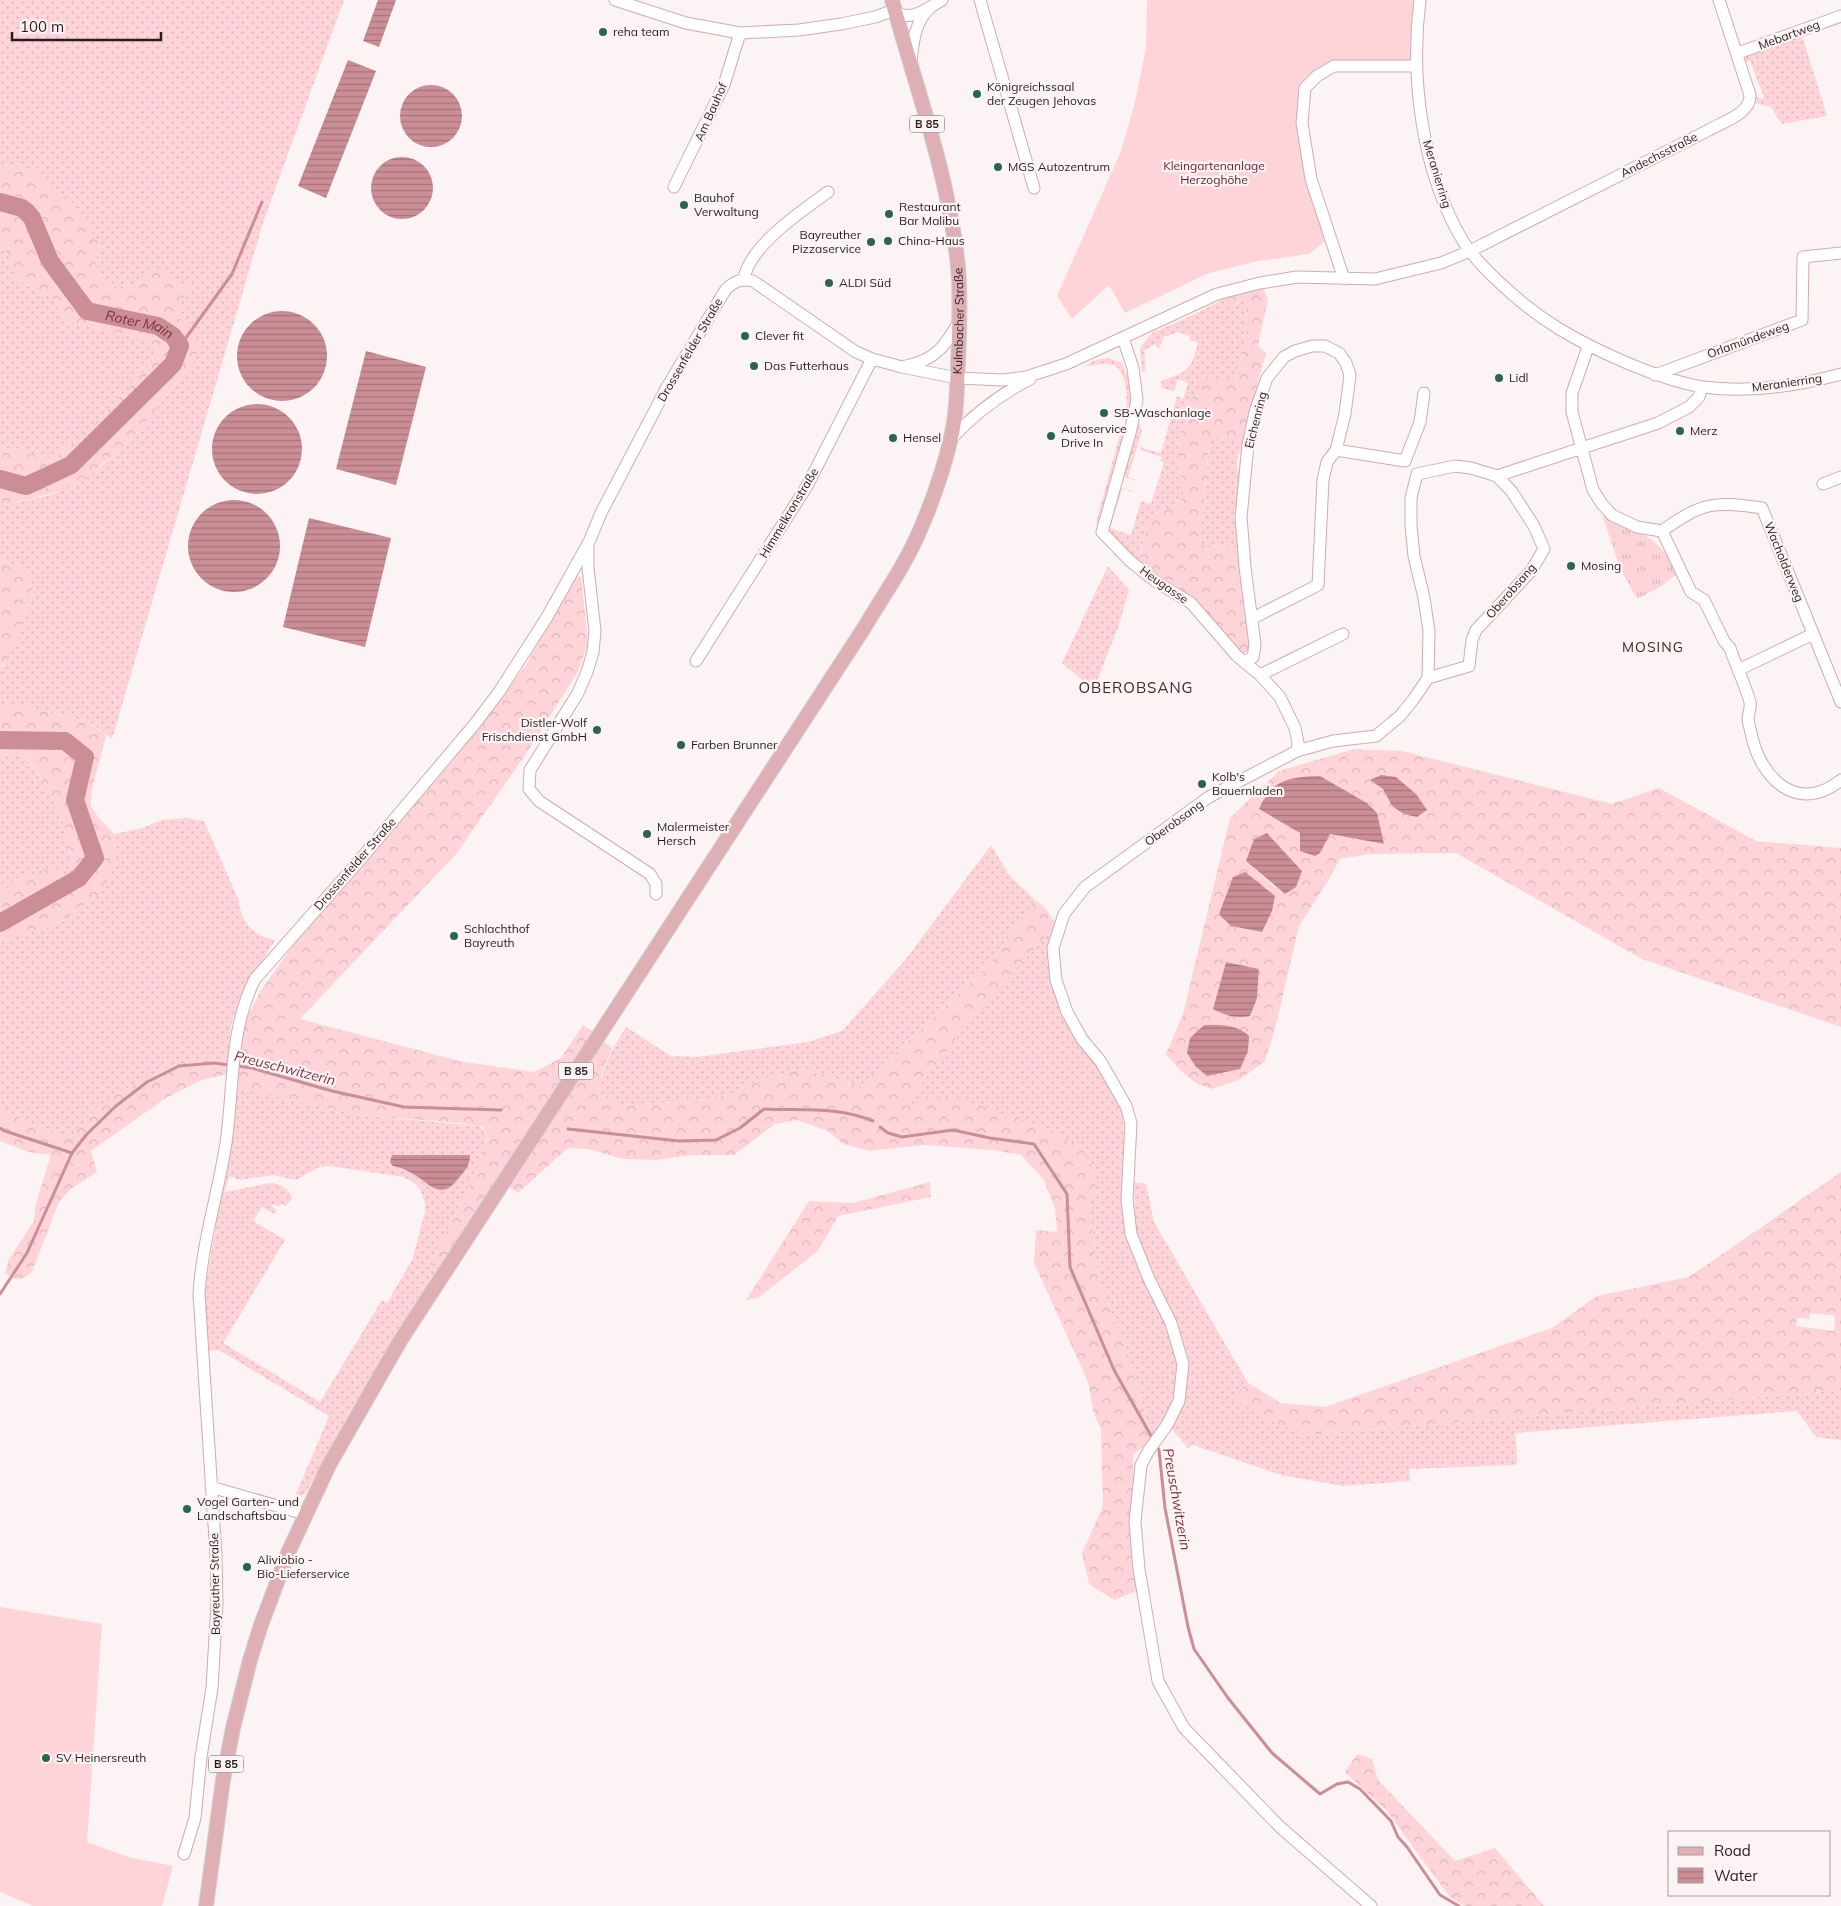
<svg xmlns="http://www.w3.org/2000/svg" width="1841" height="1906" font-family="Mulish,sans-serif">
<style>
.grass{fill:url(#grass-dots);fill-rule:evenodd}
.forest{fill:url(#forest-crowns);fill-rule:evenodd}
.park{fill:url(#park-tufts)}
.garden{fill:#fed4d9}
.water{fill:url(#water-rules)}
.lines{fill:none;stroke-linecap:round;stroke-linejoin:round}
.stream{stroke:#cb8e96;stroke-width:3}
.river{stroke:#cb8e96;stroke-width:18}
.minor-casing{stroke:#d2abaf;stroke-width:13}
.major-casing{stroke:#d4d2d2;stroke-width:16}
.minor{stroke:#fff;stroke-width:11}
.major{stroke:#dfafb6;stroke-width:14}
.poi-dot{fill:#29654f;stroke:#fcf3f4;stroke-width:2}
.labels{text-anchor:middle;stroke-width:4.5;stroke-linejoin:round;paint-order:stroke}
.shield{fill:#fcf3f4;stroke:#695c5e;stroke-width:1}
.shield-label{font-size:11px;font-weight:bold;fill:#2a1c1e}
.poi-label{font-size:12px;fill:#2a1c1e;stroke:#fcf3f4;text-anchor:start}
.street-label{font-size:12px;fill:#2a1c1e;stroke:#fcf3f4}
.park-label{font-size:12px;fill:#641b2c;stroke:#fcf3f4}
.water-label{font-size:14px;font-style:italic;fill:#7c3240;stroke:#fcf3f4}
.neighbourhood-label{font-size:14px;letter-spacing:1px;fill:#45272b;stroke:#fcf3f4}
.quarter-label{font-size:15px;letter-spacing:1px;fill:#45272b;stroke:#fcf3f4}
</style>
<defs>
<pattern id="grass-dots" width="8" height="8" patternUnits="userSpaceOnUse" patternTransform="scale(1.25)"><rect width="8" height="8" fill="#fed4d9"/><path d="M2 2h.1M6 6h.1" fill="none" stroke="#dab5ba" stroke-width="1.8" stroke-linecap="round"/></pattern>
<pattern id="forest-crowns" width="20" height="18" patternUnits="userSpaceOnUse" patternTransform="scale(1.25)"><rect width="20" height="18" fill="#fed4d9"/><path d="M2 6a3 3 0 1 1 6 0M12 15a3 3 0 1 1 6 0" fill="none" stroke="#dab5ba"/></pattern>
<pattern id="park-tufts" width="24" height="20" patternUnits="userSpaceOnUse" patternTransform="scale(1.25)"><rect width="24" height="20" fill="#fed4d9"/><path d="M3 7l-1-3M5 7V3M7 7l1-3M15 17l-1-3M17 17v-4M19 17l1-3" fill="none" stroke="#dab5ba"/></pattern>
<pattern id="water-rules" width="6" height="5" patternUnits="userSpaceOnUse" patternTransform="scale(1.25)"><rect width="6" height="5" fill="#cb8e96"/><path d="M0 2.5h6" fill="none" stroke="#a5737a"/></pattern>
</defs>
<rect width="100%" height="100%" fill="#fcf3f4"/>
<path class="grass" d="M0 0H344L263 223 112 739 89 722 24 706 0 707V668L3 666 33 594 24 569 0 560V506C20 501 44 498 63 490 120 464 153 409 193 363V333L175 314 188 288 158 268 133 286 105 285 96 265 99 243 32 170 0 164Z
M1801 32 1827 116 1782 124 1771 107 1750 102V95L1762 99 1764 97 1750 61 1741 64 1738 53Z
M0 245 11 259 15 279 52 298 68 322 155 342 152 363 101 417 79 438 53 459 0 446Z
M1227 297V304L1247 301 1245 349 1234 381 1190 401 1179 439 1177 464 1184 489 1180 507C1173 509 1158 511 1152 514 1149 516 1140 557 1137 564L1107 532 1120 488 1133 491 1132 492 1122 489 1110 528 1131 535 1141 501 1151 504 1164 462 1160 461 1162 457 1140 450 1141 446H1143V448L1161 453 1177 396 1183 399 1188 383 1178 379 1174 391 1162 388 1161 381C1188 371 1190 372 1198 343L1189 340 1190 336 1178 332 1164 337 1159 349 1155 344 1144 351 1146 371 1142 372 1140 348 1152 333 1193 315Z
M1108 358 1122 363C1131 382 1133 399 1129 421L1125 422C1127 407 1131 365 1108 364 1100 363 1093 367 1085 366L1095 360Z
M1139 423 1142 431 1128 477 1136 480V481L1123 476Z
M1120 435 1124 439 1098 525 1096 522Z
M1210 437 1246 439C1244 449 1241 448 1238 455 1237 459 1237 465 1237 469L1241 473 1239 503 1235 507C1234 514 1233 521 1238 527L1239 546 1200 545Z
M1108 566 1129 590 1119 625 1097 681 1092 688 1062 663Z
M0 754 25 756C35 769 46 783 53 798 62 817 75 852 70 873L47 869 0 894Z
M186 818 204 821 239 901C240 921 254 937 275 940L240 997 231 1026 228 1058H208L100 1105 71 1137 35 1126 0 1110V943L30 932 46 928 64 920 82 906 97 896 115 852 114 834 143 828 161 820Z
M991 845 1010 876 1035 900 991 963 861 1086 802 1069 759 1080 732 1094 697 1101 620 1105 597 1095C603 1068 611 1050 626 1027L671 1056 698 1057 807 1042 842 1031 906 959Z
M1057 925 1046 949 1074 1017 1123 1108 1126 1235 1169 1328 1177 1364 1174 1400 1165 1420 1154 1437 1147 1421 1127 1351 1099 1280 1089 1208 1097 1178 1049 1129 999 1114 905 1105 977 1010Z
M237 1088 359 1115 479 1126 487 1134 483 1155 477 1170 431 1264 439 1268 349 1413 305 1494 294 1499 329 1416 219 1350 208 1351 205 1289 226 1168ZM329 1166 403 1177 413 1182 420 1189 425 1203V1212L412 1260 387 1303 382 1300 320 1402 223 1343 285 1240 253 1221 262 1207 275 1214 277 1210 272 1207 273 1204 279 1207 281 1204 286 1206 292 1199C290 1188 280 1183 269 1183L225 1192 229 1176 240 1180 273 1175 296 1180 319 1167Z
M1134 1182 1146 1184 1154 1222 1248 1383 1233 1397 1307 1435 1841 1390V1440L1816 1437 1797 1411 1516 1433 1517 1465 1409 1469 1410 1481 1343 1486 1281 1475 1193 1445 1188 1448 1171 1428 1184 1404 1189 1362 1178 1325 1135 1234Z"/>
<path class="forest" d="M0 164 32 170 71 201 99 243 96 265 105 285 133 286 158 268 189 287 176 314 193 333 200 344 193 363 175 384 143 425 117 452 86 478 61 491 0 506V446L53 459 79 438 101 417 152 363 155 342 68 322 52 298 15 279 11 259 0 245Z
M1260 283 1268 299 1258 346 1266 353 1258 382 1246 439 1210 437 1200 545 1239 546 1249 617 1250 650 1242 655 1177 586 1138 564C1140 557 1149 516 1152 514 1158 511 1173 509 1180 506L1184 489 1177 464 1179 439 1190 401 1205 378 1234 381 1245 349 1247 301 1227 304 1228 291Z
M0 560 24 568 30 581 33 594 27 607 15 648 0 668Z
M574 576 581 577 588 644 578 671 567 689 524 757 456 854 300 1019 459 1061 534 1072 561 1058 583 1025 593 1032 439 1268 430 1264 456 1214 483 1155 487 1138V1134L483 1127 460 1123 359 1115 237 1088 240 1043 244 1023 260 992 293 945 454 759 526 665Z
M24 706 89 722 106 736 93 786 90 805 99 818 114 834 115 852 112 871 105 886 97 896 82 906 64 920 46 928 30 932 0 943V894L18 878 47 869 70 872C75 853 62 816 53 798 46 783 35 769 26 756L0 754V707Z
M1354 749 1402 751 1612 804 1659 788 1756 841 1841 848V1027L1642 959 1456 853 1370 854 1340 859 1328 881 1299 926 1276 1025 1265 1061 1241 1079 1212 1089 1196 1083 1181 1071 1166 1054 1183 1014 1230 818 1279 771ZM1320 776 1367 803 1377 813 1383 844 1330 834 1320 852 1300 851V833L1259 809ZM1371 780 1426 810 1392 806 1383 789ZM1267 833 1302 871 1285 894 1271 884 1246 861 1254 839ZM1245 872 1256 882 1262 932 1231 926ZM1226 962 1259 969 1257 998 1213 1009Z
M1035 900 1044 907 1057 925 977 1010 906 1105 949 1095 1049 1129 1083 1149 1097 1178 1089 1208 1099 1280 1127 1351 1147 1421 1154 1437 1148 1444 1133 1454 1134 1544 1139 1590 1114 1600 1089 1584 1082 1553 1103 1506 1101 1429 1094 1414 1088 1382 1034 1263 1036 1230 1057 1232 1055 1208 1044 1180 1021 1155 992 1150 924 1145 869 1151 843 1144 828 1131 797 1120 775 1124 734 1155H691L656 1160 623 1159 588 1149 568 1148 518 1193 508 1187 603 1041 612 1048 603 1070 597 1095 620 1105 696 1101 732 1094 759 1080 802 1069 861 1086 991 963Z
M208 1058H228L227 1074 199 1081 166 1098 91 1151 97 1172 71 1189 59 1202 32 1272C22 1281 16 1281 5 1273L9 1259 34 1221 36 1203 51 1155 28 1152 0 1141V1110L35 1126 71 1137 100 1105 125 1089 172 1065Z
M1841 1172V1390L1307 1435 1266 1419 1232 1397 1248 1383 1281 1403 1325 1407 1552 1328 1597 1296 1689 1277ZM1810 1313 1835 1316 1834 1331 1796 1326 1797 1318 1809 1319Z
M930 1182 931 1197 838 1216 818 1251 758 1298 746 1300 809 1201 853 1203Z
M1357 1754 1372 1759 1378 1780 1455 1861 1495 1848 1544 1906H1464L1449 1896 1386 1810 1345 1772Z"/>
<path class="park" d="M1605 515C1636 530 1665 539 1676 575L1660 587 1637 599 1620 568 1603 518Z"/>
<path class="garden" d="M1147 0H1420L1416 66H1334L1305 88 1302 123 1330 237 1309 254 1259 261 1209 273 1125 313 1109 285 1072 319 1057 296 1121 151 1135 102 1146 48Z
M0 1607 102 1624 87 1842 128 1857 173 1866 162 1906H33L0 1892Z"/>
<path class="water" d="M378 0H396L379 47 363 41Z
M348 60 376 71 326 198 298 186Z
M400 116a31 31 0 1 1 62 0a31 31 0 1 1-62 0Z
M371 188a31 31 0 1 1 62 0a31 31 0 1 1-62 0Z
M237 356a45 45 0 1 1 90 0a45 45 0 1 1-90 0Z
M366 351 426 367 396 485 336 469Z
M212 449a45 45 0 1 1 90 0a45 45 0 1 1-90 0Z
M188 546a46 46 0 1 1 92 0a46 46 0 1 1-92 0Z
M309 518 391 538 365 647 283 627Z
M1381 775 1396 777 1416 794 1427 810 1417 817 1404 814 1392 806 1383 789 1370 780Z
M1320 776 1367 803 1377 813 1384 844 1330 834 1320 853 1315 856 1300 851V833L1259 809C1272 779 1290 777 1320 776Z
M1267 833 1302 871 1296 887 1285 894 1246 861 1254 839Z
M1245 872 1275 896 1272 911 1262 932 1231 926 1219 914 1233 877Z
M1226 962 1259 969 1257 998 1250 1016C1237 1019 1224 1015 1213 1009Z
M1204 1025C1221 1025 1237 1024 1249 1036L1248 1051 1240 1069 1207 1076 1196 1067 1187 1053 1190 1038Z
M392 1155H470C470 1165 465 1171 458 1179 441 1201 430 1184 415 1175 408 1171 401 1167 393 1166L390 1162Z"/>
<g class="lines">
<path class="stream" d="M180 346 232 274 262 202
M880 1127 888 1133 902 1137 953 1130 990 1138 1034 1144 1067 1194 1070 1267 1114 1370 1159 1450 1165 1508 1188 1627 1194 1649 1228 1698 1272 1753 1320 1794 1337 1784 1348 1782 1360 1789 1391 1821 1398 1837 1407 1847 1440 1895 1459 1906
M0 1128 5 1131 72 1153
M568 1129 679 1141 716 1140 740 1128 764 1109C800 1111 838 1106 873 1121
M0 1294 27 1253 72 1153 87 1134 116 1106 147 1082 179 1066 214 1063 252 1068 332 1091 404 1107 501 1110"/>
<g class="river">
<path id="s1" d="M0 202 22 208 27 212 32 218 50 261 87 311 158 326 173 336 180 346 173 364 71 465 26 486 0 479"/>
<path d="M0 740 65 741 85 757 75 800 95 858 79 878 0 923"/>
</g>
<defs>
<path id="minor" d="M615 0 686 23 740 33 799 30 841 24 875 17 895 10
M980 0 1034 188
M1420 0C1410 78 1422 173 1463 241 1472 256 1485 269 1498 281 1538 320 1576 341 1627 363 1651 373 1677 383 1703 387 1749 393 1797 386 1841 374
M895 10C909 24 928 8 942 0
M1738 53 1841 16
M911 62C913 42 915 20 931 7
M674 187 724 85 740 33
M744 279C749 246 802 211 828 192
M1344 279 1311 179 1302 123 1305 88 1317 76 1334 66H1416
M1123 338 1133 368 1137 400 1130 433 1102 532 1130 561 1155 581 1191 603 1237 656 1260 675 1280 697 1295 728 1298 742 1297 751
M1588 347 1572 393V412L1593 490 1602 504 1612 515 1637 527 1662 531
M906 366C936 360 946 345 960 320
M1655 375 1802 320 1803 257 1841 253
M951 439C974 414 999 395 1030 379
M1336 450 1405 461
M1405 461 1420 422 1424 393
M1497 476 1658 423 1689 407 1699 397 1702 387
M1823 484 1841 477
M588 543V568L595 631 593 652 587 672 578 693 530 770 529 789 539 801 650 874 656 884V894
M696 661 807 486 872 359
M1245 662 1253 657 1255 645 1245 567 1241 517 1248 445 1255 412 1267 378 1284 357 1295 351 1312 346H1325L1339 353 1346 363 1350 375 1345 414 1336 450 1327 462 1323 480 1318 585 1253 618
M1738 670 1813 634
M1260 675 1343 634
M1841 702 1762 508C1713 501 1703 502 1662 531L1691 592 1704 600 1724 641 1730 648C1736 666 1745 684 1750 702 1751 708 1749 712 1748 718 1748 722 1750 728 1751 733 1760 778 1797 815 1841 780
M211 1487 305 1514
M184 1854 195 1818 201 1757 212 1688 217 1603 216 1555 199 1294C202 1243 218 1194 226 1143 234 1088 229 1030 255 979L359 861 474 725 499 692 547 617 589 542 601 513 667 387 726 289C735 281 742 278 753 281L856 352 872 359 902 367 957 378 1003 380 1026 377 1066 364 1217 294 1260 283 1297 277 1375 279 1441 263 1470 251 1709 130C1722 122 1751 114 1750 95L1719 0
M1371 1906 1280 1827 1184 1728 1158 1681 1139 1569 1135 1522 1141 1465 1149 1450 1167 1425 1179 1401 1183 1364 1171 1323 1149 1279 1131 1234 1127 1200 1131 1123 1126 1106 1101 1062 1082 1039 1067 1012 1056 980 1053 948 1064 914 1085 887 1209 797 1297 751 1333 741 1376 736 1400 716 1413 700 1428 678 1429 631 1424 598 1414 556 1411 525V498L1417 474 1455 466 1471 468 1497 476 1512 492 1534 526 1544 549 1531 571 1476 630 1472 640 1469 666 1428 678"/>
<g id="major">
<path id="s2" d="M206 1906 223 1780 233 1728 250 1660 261 1625 288 1553 329 1465 400 1341 864 628C883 596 906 564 920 530 934 498 951 449 955 415 957 399 957 382 958 366 959 333 961 300 958 267 949 176 916 88 892 0"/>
</g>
</defs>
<use href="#minor" class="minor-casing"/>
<use href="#major" class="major-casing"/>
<use href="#minor" class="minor"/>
<use href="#major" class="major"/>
</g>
<g class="poi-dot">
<circle cx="603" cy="32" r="5"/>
<circle cx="977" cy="94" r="5"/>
<circle cx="998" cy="167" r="5"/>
<circle cx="684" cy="205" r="5"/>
<circle cx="889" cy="214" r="5"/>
<circle cx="888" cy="241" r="5"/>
<circle cx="871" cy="242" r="5"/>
<circle cx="829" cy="283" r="5"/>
<circle cx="745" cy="336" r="5"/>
<circle cx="754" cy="366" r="5"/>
<circle cx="1499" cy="378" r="5"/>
<circle cx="1104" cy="413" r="5"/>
<circle cx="1680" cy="431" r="5"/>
<circle cx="1051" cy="436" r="5"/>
<circle cx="893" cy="438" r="5"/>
<circle cx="1571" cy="566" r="5"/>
<circle cx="597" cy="730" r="5"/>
<circle cx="681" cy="745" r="5"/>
<circle cx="1202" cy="784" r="5"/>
<circle cx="647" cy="834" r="5"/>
<circle cx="454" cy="936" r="5"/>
<circle cx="187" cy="1509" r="5"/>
<circle cx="247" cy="1567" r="5"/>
<circle cx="46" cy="1758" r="5"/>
</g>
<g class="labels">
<g class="shield">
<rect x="909.5" y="115.5" width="35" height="17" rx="4"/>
<rect x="558.5" y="1062.5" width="35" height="17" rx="4"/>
<rect x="208.5" y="1755.5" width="35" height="17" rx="4"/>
</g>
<g class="shield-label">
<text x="927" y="128">B 85</text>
<text x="576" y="1075">B 85</text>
<text x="226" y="1768">B 85</text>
</g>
<g class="poi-label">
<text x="613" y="36">reha team</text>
<text x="987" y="91">Königreichssaal<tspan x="987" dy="14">der Zeugen Jehovas</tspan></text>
<text x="1008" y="171">MGS Autozentrum</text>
<text x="694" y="202">Bauhof<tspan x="694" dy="14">Verwaltung</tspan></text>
<text x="899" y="211">Restaurant<tspan x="899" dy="14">Bar Malibu</tspan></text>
<text x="861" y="239" text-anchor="end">Bayreuther<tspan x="861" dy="14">Pizzaservice</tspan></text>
<text x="898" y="245">China-Haus</text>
<text x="839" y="287">ALDI Süd</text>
<text x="755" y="340">Clever fit</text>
<text x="764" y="370">Das Futterhaus</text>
<text x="1509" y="382">Lidl</text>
<text x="1114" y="417">SB-Waschanlage</text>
<text x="1061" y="433">Autoservice<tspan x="1061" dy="14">Drive In</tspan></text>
<text x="1690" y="435">Merz</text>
<text x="903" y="442">Hensel</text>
<text x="1581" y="570">Mosing</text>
<text x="587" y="727" text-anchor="end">Distler-Wolf<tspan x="587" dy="14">Frischdienst GmbH</tspan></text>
<text x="691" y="749">Farben Brunner</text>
<text x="1212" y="781">Kolb's<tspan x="1212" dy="14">Bauernladen</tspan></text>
<text x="657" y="831">Malermeister<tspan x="657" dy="14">Hersch</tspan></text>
<text x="464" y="933">Schlachthof<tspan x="464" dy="14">Bayreuth</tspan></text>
<text x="197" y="1506">Vogel Garten- und<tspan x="197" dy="14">Landschaftsbau</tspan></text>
<text x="257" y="1564">Aliviobio -<tspan x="257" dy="14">Bio-Lieferservice</tspan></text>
<text x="56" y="1762">SV Heinersreuth</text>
</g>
<g class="street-label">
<text transform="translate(1789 35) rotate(-20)" y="4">Mebartweg</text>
<text transform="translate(711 112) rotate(-66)" y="4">Am Bauhof</text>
<text transform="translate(1659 155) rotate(-27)" y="4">Andechsstraße</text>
<text transform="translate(1437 174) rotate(73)" y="4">Meranierring</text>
<text dy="4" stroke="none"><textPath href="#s2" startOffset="1782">Kulmbacher Straße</textPath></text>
<text transform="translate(1748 340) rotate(-20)" y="4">Orlamündeweg</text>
<text transform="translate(690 350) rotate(-60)" y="4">Drossenfelder Straße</text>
<text transform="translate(1787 383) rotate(-8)" y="4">Meranierring</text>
<text transform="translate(1256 420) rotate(-76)" y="4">Eichenring</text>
<text transform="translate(789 513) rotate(-59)" y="4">Himmelkronstraße</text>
<text transform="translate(1784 562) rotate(68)" y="4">Wacholderweg</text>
<text transform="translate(1164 585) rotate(35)" y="4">Heugasse</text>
<text transform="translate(1511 591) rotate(-49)" y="4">Oberobsang</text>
<text transform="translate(1174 823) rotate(-36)" y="4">Oberobsang</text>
<text transform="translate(355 864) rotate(-49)" y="4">Drossenfelder Straße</text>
<text transform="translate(215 1584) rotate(-91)" y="4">Bayreuther Straße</text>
</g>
<g class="park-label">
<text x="1214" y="170">Kleingartenanlage<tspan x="1214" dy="14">Herzoghöhe</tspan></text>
</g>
<g class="water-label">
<text dy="5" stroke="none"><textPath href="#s1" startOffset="200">Roter Main</textPath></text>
<text transform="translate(285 1068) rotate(14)" y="5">Preuschwitzerin</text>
<text transform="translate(1177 1499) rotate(80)" y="5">Preuschwitzerin</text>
</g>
<g class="neighbourhood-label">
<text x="1653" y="652">MOSING</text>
</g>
<g class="quarter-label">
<text x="1136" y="693">OBEROBSANG</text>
</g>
</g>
<rect x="1668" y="1831" width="162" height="65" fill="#fcf3f4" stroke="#a89d9e"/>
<rect x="1678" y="1847" width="25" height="8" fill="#dfafb6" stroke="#a89d9e"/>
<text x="1714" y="1856" font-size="15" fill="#2a1c1e">Road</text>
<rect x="1678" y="1868" width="25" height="15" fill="url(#water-rules)" stroke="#a89d9e"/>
<text x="1714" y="1881" font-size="15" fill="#2a1c1e">Water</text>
<path d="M12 32v8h149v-8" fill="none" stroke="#2a1c1e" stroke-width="2.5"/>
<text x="20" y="32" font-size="15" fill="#2a1c1e" stroke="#fcf3f4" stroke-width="4" paint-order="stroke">100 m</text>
</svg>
